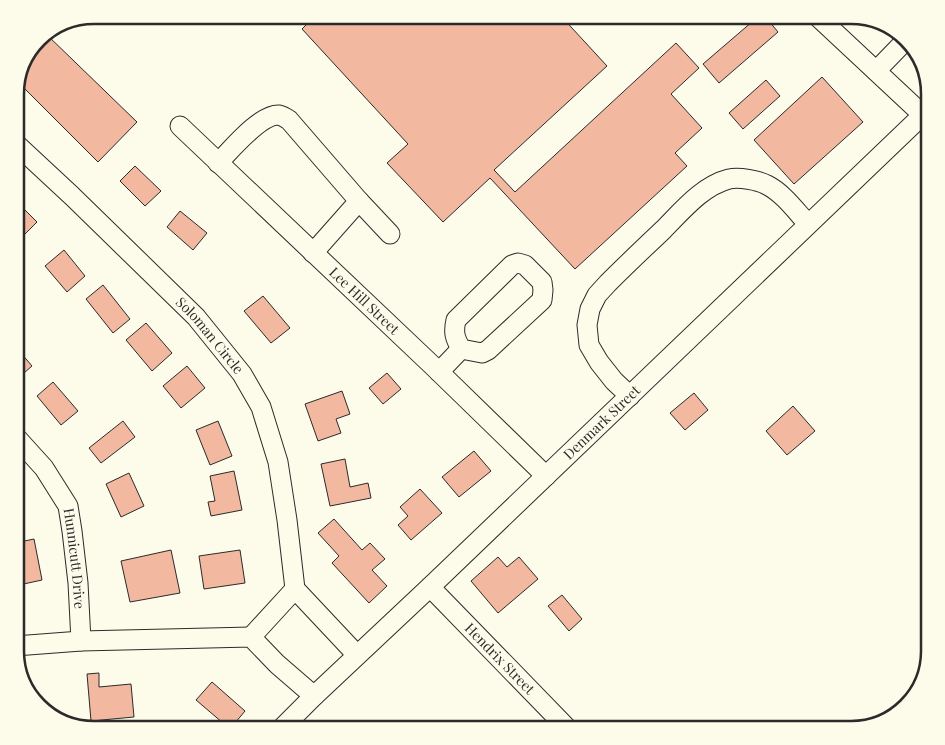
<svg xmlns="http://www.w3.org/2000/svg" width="945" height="745" font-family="'Playfair Display',serif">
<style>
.building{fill:#f2b8a0;stroke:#2b2b2b}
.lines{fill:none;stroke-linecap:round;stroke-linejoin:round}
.minor-casing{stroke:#2b2b2b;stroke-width:21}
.minor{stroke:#fdfbea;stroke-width:19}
.labels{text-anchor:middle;stroke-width:4;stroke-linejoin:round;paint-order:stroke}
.street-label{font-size:14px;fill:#2b2b2b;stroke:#fdfbea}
.rim{fill:none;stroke:#2b2b2b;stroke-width:2.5}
</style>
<rect width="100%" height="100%" fill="#fdfbea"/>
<path class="building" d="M316 15H560L607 66 494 170 515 192 676 43 699 68 671 94 702 128 675 153 687 166 575 269 490 178 443 222 387 163 408 144 302 29Z
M760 15H764L778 32 719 83 703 64Z
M45 33 137 122 98 162 18 82 42 35Z
M822 77 863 122 794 184 754 140Z
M766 80 780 96 743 129 729 113Z
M135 166 161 191 145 206 120 181Z
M15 200 37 222 18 241 15 238Z
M180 211 207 233 193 250 167 227Z
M64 250 85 276 67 292 45 266Z
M103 285 130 319 113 333 86 299Z
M263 296 290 328 271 343 244 311Z
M146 323 172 353 152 371 126 340Z
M15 346 32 366 16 380 15 379Z
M187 366 205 388 181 408 163 386Z
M387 373 401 389 383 404 369 388Z
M53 382 78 411 61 425 37 396Z
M342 391 350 414 336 419 341 433 318 441 305 404Z
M694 393 708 410 685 430 670 413Z
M793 406 815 431 787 455 766 431Z
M123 421 135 437 101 463 89 448Z
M218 421 232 456 210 465 196 430Z
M474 451 491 471 459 497 442 477Z
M345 459 350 487 368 483 371 498 330 506 321 464Z
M234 471 242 510 211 516 208 502 215 501 210 476Z
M129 473 144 506 121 517 106 484Z
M420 489 442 513 411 540 398 525 408 516 400 507Z
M15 498 24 508 15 515Z
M334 519 362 550 370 543 385 559 372 570 387 586 369 603 332 563 339 556 318 533Z
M34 539 42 580 19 585 15 565V543Z
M171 550 180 593 130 602 121 561Z
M240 550 245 583 204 589 199 556Z
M498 557 507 567 519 557 538 579 498 613 471 581Z
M562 595 582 619 569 631 548 606Z
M99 673V687L131 684 134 717 91 721 87 674Z
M212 682 245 711 230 729 196 700Z"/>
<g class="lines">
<defs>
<g id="minor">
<path d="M816 15 923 115"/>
<path d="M876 71 907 39"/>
<path id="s1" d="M180 126 434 367 546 476"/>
<path id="s2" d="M15 143 72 196 196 317 242 374 261 407 278 462 287 520 295 589 357 655"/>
<path d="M218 163C231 150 260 114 279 115 283 116 286 118 289 120L359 201 313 253"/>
<path d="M359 201 390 234"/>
<path d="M439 372 461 349 482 353 488 350 542 300 543 290 542 282 525 265 518 263 512 265 456 320C453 333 455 338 461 349"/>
<path d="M630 396 614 381 599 362 589 345 587 325 590 309 597 295 608 283C626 265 645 247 663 230 682 211 702 186 729 179 739 177 758 180 767 185 783 193 796 211 808 224"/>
<path id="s3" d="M15 436 44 468 68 506 72 531 78 583 81 641"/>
<path id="s4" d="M430 587 569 730"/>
<path d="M251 637 295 589"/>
<path d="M15 646 81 641 251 637 277 664 314 696"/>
<path id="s5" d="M280 730 314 696 430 587 930 108"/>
</g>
</defs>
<use href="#minor" class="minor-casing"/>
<use href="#minor" class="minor"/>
</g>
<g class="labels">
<g class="street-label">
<text dy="5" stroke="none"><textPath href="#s1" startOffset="254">Lee Hill Street</textPath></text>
<text dy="5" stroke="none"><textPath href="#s2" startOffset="274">Soloman Circle</textPath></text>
<text dy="5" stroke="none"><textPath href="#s5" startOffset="445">Denmark Street</textPath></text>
<text dy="5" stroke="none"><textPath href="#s3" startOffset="141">Hunnicutt Drive</textPath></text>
<text dy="5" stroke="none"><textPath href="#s4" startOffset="100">Hendrix Street</textPath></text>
</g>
</g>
<path d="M0 0H945V745H0ZM94 24H851A70 70 0 0 1 921 94V651A70 70 0 0 1 851 721H94A70 70 0 0 1 24 651V94A70 70 0 0 1 94 24Z" fill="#fdfbea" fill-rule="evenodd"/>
<path class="rim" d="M94 24H851A70 70 0 0 1 921 94V651A70 70 0 0 1 851 721H94A70 70 0 0 1 24 651V94A70 70 0 0 1 94 24Z"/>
</svg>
